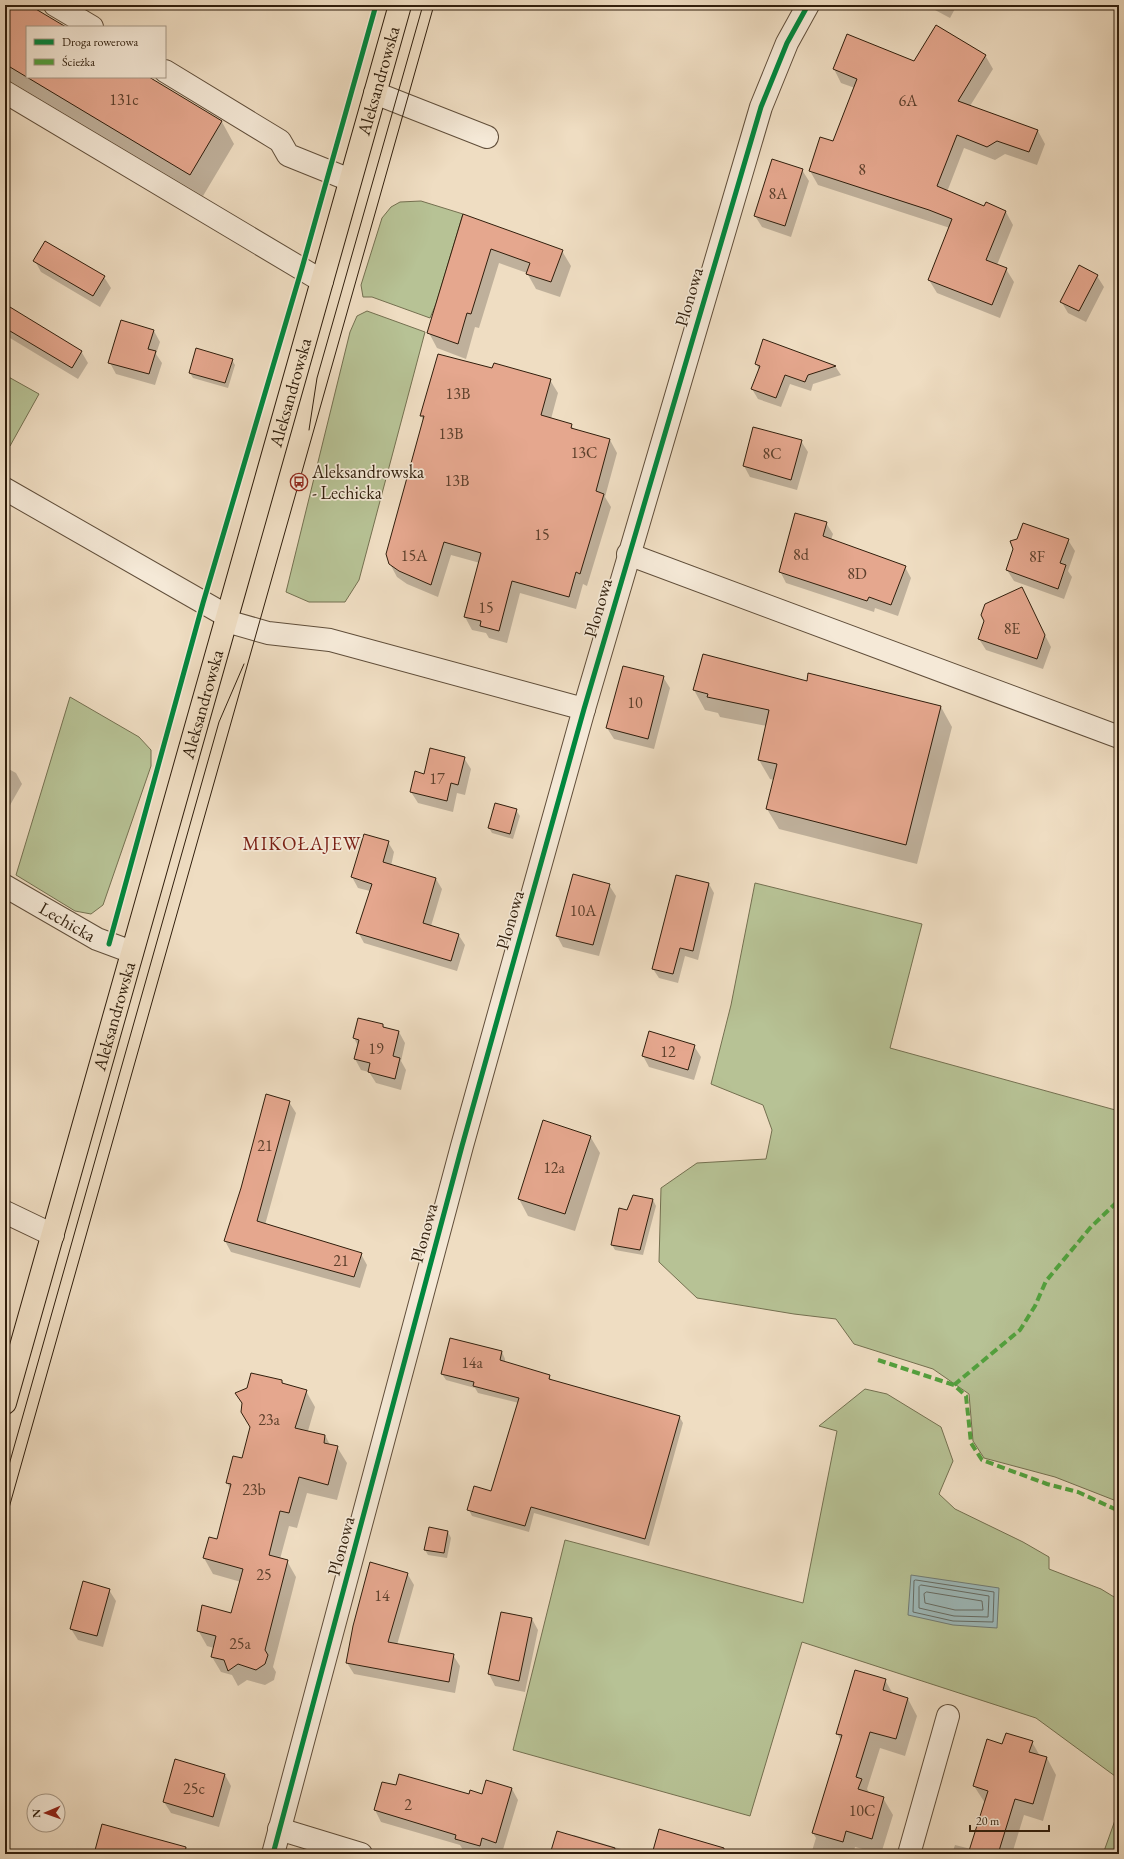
<svg xmlns="http://www.w3.org/2000/svg" width="1124" height="1859" font-family="'EB Garamond',serif">
<style>
.green{fill:#b7c295;stroke:#747050}
.water{fill:#9dbabb;stroke:#717c75}
.shadow{fill:#0003}
.lines{fill:none;stroke-linecap:round;stroke-linejoin:round}
.shore{stroke:#666c64;stroke-width:1}
.building{fill:#e5a78e;stroke:#301e0c}
.minor-casing{stroke:#604e3a;stroke-width:24}
.major-casing{stroke:#301e0c;stroke-width:24}
.minor{stroke:#f5e9d7;stroke-width:22}
.major{stroke:#efddc2;stroke-width:22}
.tram{stroke:#301e0c;stroke-width:1}
.quiet{stroke:#52a23e;stroke-width:4;stroke-dasharray:8 4;stroke-linecap:butt}
.cycleway-casing{stroke:#f5e9d7;stroke-width:8}
.cycleway{stroke:#00873e;stroke-width:5}
.labels{text-anchor:middle;stroke-width:3.5;stroke-linejoin:round;paint-order:stroke}
.number-label{font-size:16px;fill:#5d402c}
.street-label{font-size:18px;fill:#301e0c;stroke:#f5e9d7}
.poi-label{font-size:18px;fill:#301e0c;stroke:#f5e9d7;text-anchor:start}
.neighbourhood-label{font-size:19px;letter-spacing:1px;fill:#7a1f14;stroke:#f5e9d7}
</style>
<rect width="100%" height="100%" fill="#efddc2"/>
<filter id="stains"><feTurbulence type="fractalNoise" baseFrequency=".005" numOctaves="4"/><feColorMatrix values="0 0 0 0 .2 0 0 0 0 .09 0 0 0 0 .02 0 0 0 .5 -.17"/></filter>
<radialGradient id="worn" r=".72"><stop offset=".6" stop-color="#630" stop-opacity="0"/><stop offset="1" stop-color="#630" stop-opacity=".3"/></radialGradient>
<path class="green" d="M421 201 463 214 436 304 430 318 372 297H363L361 285 382 218 391 207 400 202Z
M367 311 425 332 359 580 345 602H309L286 592 350 332 357 316Z
M5 375 39 394 10 446 5 443Z
M70 697 139 737 151 750V766L103 905 91 914 75 911 16 875Z
M755 883 922 924 890 1048 1119 1111V1502L1055 1477 984 1458 973 1441 969 1394 933 1369 854 1344 836 1319 794 1314 697 1298 659 1262 661 1188 697 1163 766 1159 772 1130 763 1105 711 1084 731 1005Z
M865 1389 887 1394 941 1427 953 1461 939 1494 955 1509 1023 1542 1049 1557V1569L1101 1589 1119 1600V1779L1036 1718 802 1642 750 1816 513 1750 565 1540 803 1603 837 1431 819 1426Z
M1119 1809V1854H1103Z"/>
<path class="water" d="M911 1575 999 1588 997 1628 953 1625 908 1615Z"/>
<path class="shadow" d="M5 5H27L64 27H27V77H147L222 122 234 144 203 196 5 78Z
M933 5H957L950 18 935 10Z
M985 55 993 69 970 106 1038 131 1045 144 1037 165 1005 154 995 160 964 148 947 192 985 208 1006 212 1013 225 997 265 1006 269 1014 282 1000 318 937 293 929 280 950 228 818 185 810 171 833 142 855 88 841 83 834 69Z
M802 170 809 181 791 237 762 227 755 216Z
M464 215 562 251 571 266 560 297 536 289 527 273 499 263 479 328 475 327 466 359 437 348 429 333Z
M35 261 104 277 111 288 100 307 41 272Z
M1097 276 1104 287 1086 322 1068 313 1061 301Z
M5 306 81 351 88 363 78 379 5 335Z
M154 331 160 342 156 354 162 363 155 385 116 374 110 363Z
M764 340 835 366 841 375 813 384 811 391 790 384 781 407 758 399 752 389 759 370 756 363Z
M232 360 235 365 228 388 193 378 190 373Z
M493 370 550 380 558 393 551 419 571 425 574 430 610 440 617 453 605 497 611 507 587 586 583 584 576 609 520 593 507 643 489 638 486 633 472 630 465 617 480 563 451 555 438 597 407 584 397 577 390 564 424 421 421 416Z
M801 441 808 452 797 490 750 477 744 466Z
M826 523 833 534 831 540 905 567 911 578 898 616 875 608 874 612 786 583 780 571Z
M1068 540 1075 551 1068 571 1072 577 1064 599 1014 581 1007 570Z
M1021 588 1051 647 1043 669 986 650 979 639Z
M663 677 670 688 654 749 614 739 607 728Z
M807 682 941 707 952 727 917 864 779 829 767 809 774 780 770 779 759 760 767 726 720 717 718 713 705 710 694 690Z
M464 758 471 769 465 795 457 793 453 812 418 803 411 792 424 775Z
M5 767 16 773 22 784 9 807 5 804Z
M516 810 520 816 513 839 492 833 489 828Z
M388 842 394 852 391 866 436 879 442 889 431 926 458 934 465 945 457 971 364 943 358 932 370 891 358 888 352 877Z
M709 884 714 893 698 960 685 956 678 983 659 978 653 969Z
M609 885 616 896 599 956 563 947 557 936Z
M383 1025 384 1028 399 1032 405 1043 401 1061 406 1070 401 1090 376 1083 369 1072 361 1070 355 1059 358 1046 354 1038Z
M694 1046 701 1057 694 1080 649 1067 643 1056Z
M289 1102 296 1113 265 1225 361 1254 367 1265 360 1288 231 1252 225 1241Z
M590 1136 600 1153 575 1231 528 1216 519 1199Z
M653 1200 656 1206 643 1255 615 1250 612 1245 628 1211Z
M502 1352 505 1359V1362L549 1376 551 1380 679 1416 683 1423 649 1546 534 1513 529 1532 472 1516 469 1510 492 1492 519 1403 478 1393 475 1388 446 1380 442 1374Z
M282 1381 284 1385 306 1391 315 1407 308 1431 325 1435 330 1445 337 1447 347 1463 337 1500 307 1493 297 1528 289 1526 280 1559 287 1561 296 1577 273 1667 276 1672 274 1680 265 1685 247 1680 238 1686 232 1675 221 1672 212 1657 214 1648 207 1646 198 1630 232 1614 241 1582 213 1574 204 1558 209 1538 218 1540 231 1490 227 1483 243 1460 251 1428 243 1405 236 1394Z
M430 1528 448 1532 451 1538 447 1558 428 1555 425 1550Z
M407 1573 414 1585 397 1645 453 1655 460 1666 455 1693 354 1674 347 1663Z
M109 1590 116 1601 103 1647 78 1640 71 1629Z
M502 1613 532 1619 538 1630 525 1692 495 1686 489 1674Z
M885 1680 893 1694 908 1699 917 1716 905 1756 880 1748 867 1789 870 1794 883 1798 893 1815 881 1854 855 1847 853 1854H811L816 1838 813 1833 841 1741 837 1733Z
M1032 1742 1040 1756 1047 1758 1056 1775 1043 1821 1024 1815 1012 1854H952L955 1845 971 1849 985 1803 974 1786 1003 1745Z
M225 1775 231 1786 219 1827 171 1813 164 1802Z
M383 1783 397 1787 469 1796H482L512 1789 518 1800 502 1853 489 1849 487 1854H476L463 1850 460 1845 381 1822 375 1810Z
M574 1835 638 1854H551Z"/>
<g class="lines">
<path class="shore" d="M916 1580 994 1592 993 1622 953 1621 913 1612 914 1581Z
M921 1585 989 1596 988 1617 954 1616 919 1608V1587Z
M927 1592 982 1601 983 1610H955L925 1603 924 1594Z"/>
</g>
<path class="building" d="M5 5H29L66 27H27V77H149L222 121 190 175 5 64Z
M936 25 986 55 958 101 1038 130 1029 152 997 141 987 147 957 135 937 186 984 206 986 202 1006 211 986 260 1007 268 992 305 928 280 952 219 929 210 809 171 820 137 833 141 857 79 833 69 847 34 914 61Z
M772 159 803 169 785 226 754 216Z
M463 214 563 250 551 282 526 274 530 263 491 249 471 314 467 313 458 344 427 333Z
M45 241 105 276 93 296 33 261Z
M1079 265 1098 275 1079 311 1060 302Z
M5 304 82 351 72 368 5 328Z
M121 320 154 330 148 349 156 351 149 374 108 363Z
M763 339 836 366 808 375 805 382 785 375 776 398 751 389 760 366 755 364Z
M196 348 233 359 225 383 189 373Z
M438 354 492 368 494 363 551 379 541 415 572 424 571 428 610 439 596 491 604 494 580 574 576 572 569 597 512 581 499 631 480 626 481 621 464 617 481 553 444 542 431 585 399 571 389 564 386 554 424 416H420Z
M753 427 802 440 791 480 743 466Z
M795 513 827 522 823 536 906 566 891 605 869 597 867 601 779 572Z
M1023 523 1069 539 1060 563 1066 565 1058 589 1006 570 1013 549 1010 541 1017 539Z
M1022 587 1045 635 1037 659 978 639 984 621 981 615 985 604Z
M703 654 807 681 808 673 941 706 906 845 766 809 777 764 758 760 769 710 707 697 708 694 693 690Z
M623 666 664 676 648 739 606 728Z
M430 748 465 757 458 785 451 783 447 801 410 792 415 771 424 774Z
M495 803 517 809 510 834 488 828Z
M364 834 389 841 383 862 436 878 423 923 459 934 451 961 356 933 372 884 351 877Z
M573 874 610 884 593 945 556 936Z
M676 875 709 883 693 951 680 948 673 974 652 969Z
M358 1018 383 1024V1027L399 1031 393 1056 400 1058 395 1079 368 1072 370 1063 354 1059 359 1040 353 1038Z
M649 1031 695 1045 688 1070 642 1056Z
M266 1094 290 1101 257 1221 362 1253 354 1277 224 1241 241 1188Z
M543 1120 591 1136 565 1214 518 1199Z
M633 1195 653 1199 640 1250 611 1245 619 1208 627 1210Z
M450 1338 502 1351 500 1360 550 1375 549 1379 680 1416 645 1539 531 1507 525 1526 467 1510 474 1486 491 1491 519 1398 473 1386 474 1382 441 1374Z
M251 1373 282 1380V1383L307 1390 295 1428 325 1435 324 1443 338 1446 328 1485 299 1477 289 1513 280 1511 269 1555 288 1560 265 1650 268 1655 265 1664 256 1670 238 1664 228 1671 224 1660 211 1657 216 1636 197 1631 202 1605 231 1613 243 1569 203 1558 209 1537 217 1539 231 1484 226 1483 233 1456 242 1458 250 1427 241 1412 242 1403 235 1393 247 1388Z
M429 1527 448 1531 444 1553 424 1550Z
M370 1562 408 1573 388 1642 454 1654 449 1682 346 1663 353 1626Z
M83 1581 110 1589 97 1636 70 1629Z
M501 1612 532 1618 519 1681 488 1674Z
M855 1670 886 1679 883 1690 908 1698 896 1739 870 1732 856 1777 862 1779 858 1789 884 1797 872 1839 846 1831 843 1842 812 1833 842 1735 836 1734Z
M1006 1733 1033 1741 1029 1752 1047 1757 1033 1804 1015 1799 998 1854H968L988 1791 973 1786 987 1739 1002 1744Z
M175 1759 225 1774 213 1817 163 1802Z
M399 1774 469 1794 470 1790 482 1794 486 1780 512 1788 496 1843 482 1838 480 1846 455 1839 456 1835 374 1810 382 1782 396 1785Z
M102 1824 186 1847 185 1854H94Z
M659 1829 724 1848V1854H652Z
M557 1831 615 1848 614 1854H550Z"/>
<g class="lines">
<defs>
<g id="minor">
<path d="M55 5 92 27"/>
<path d="M165 71 280 141 288 155 350 180"/>
<path d="M5 92 322 281"/>
<path d="M375 93 487 137"/>
<path d="M5 489 227 616"/>
<path d="M628 554 1119 737"/>
<path d="M226 621 268 633 330 640 584 709"/>
<path id="s1" d="M5 886 97 939 132 952"/>
<path d="M5 1212 53 1235"/>
<path d="M279 1829 361 1854"/>
<path d="M273 1854 462 1146 584 709 761 107 787 43 808 5"/>
<path d="M909 1854 948 1716"/>
</g>
<g id="major">
<path id="s2" d="M5 1403 400 5"/>
</g>
</defs>
<use href="#minor" class="minor-casing"/>
<use href="#major" class="major-casing"/>
<use href="#minor" class="minor"/>
<use href="#major" class="major"/>
<path class="tram" d="M309 430 317 378 423 5
M5 1479 219 722 244 664
M5 1522 434 5"/>
<path class="quiet" d="M878 1360 954 1385 966 1396 971 1443 982 1460 1047 1484 1078 1492 1119 1511
M954 1385 1020 1330 1035 1306 1046 1281 1090 1228 1119 1200"/>
<defs>
<path id="cycleway" d="M109 944 203 603 302 268 376 5
M273 1854 462 1146 584 709 761 107 787 43 808 5"/>
</defs>
<use href="#cycleway" class="cycleway-casing"/>
<use href="#cycleway" class="cycleway"/>
</g>
<defs>
<symbol id="bus-ring" viewBox="-11 -11 22 22"><circle r="9.5" fill="#f5e9d7" stroke="#8f2418" stroke-width="1.5"/><path d="M-5-6H5V4H4V6H2V4H-2V6H-4V4H-5ZM-3.5-4V0h7V-4ZM-3.5 1.2v1.5H-2V1.2ZM2 1.2v1.5H3.5V1.2Z" fill="#8f2418"/></symbol>
</defs>
<g fill-rule="evenodd">
<use href="#bus-ring" x="289" y="472" width="20" height="20"/>
</g>
<g class="labels">
<g class="number-label">
<text x="124" y="105">131c</text>
<text x="908" y="106">6A</text>
<text x="862" y="175">8</text>
<text x="778" y="199">8A</text>
<text x="458" y="399">13B</text>
<text x="451" y="439">13B</text>
<text x="584" y="458">13C</text>
<text x="772" y="459">8C</text>
<text x="457" y="486">13B</text>
<text x="542" y="540">15</text>
<text x="801" y="560">8d</text>
<text x="414" y="561">15A</text>
<text x="1037" y="562">8F</text>
<text x="857" y="579">8D</text>
<text x="486" y="613">15</text>
<text x="1012" y="634">8E</text>
<text x="635" y="708">10</text>
<text x="437" y="784">17</text>
<text x="583" y="916">10A</text>
<text x="376" y="1054">19</text>
<text x="668" y="1057">12</text>
<text x="265" y="1151">21</text>
<text x="554" y="1173">12a</text>
<text x="341" y="1266">21</text>
<text x="472" y="1368">14a</text>
<text x="269" y="1425">23a</text>
<text x="254" y="1495">23b</text>
<text x="264" y="1580">25</text>
<text x="382" y="1601">14</text>
<text x="240" y="1649">25a</text>
<text x="194" y="1794">25c</text>
<text x="408" y="1810">2</text>
<text x="862" y="1816">10C</text>
</g>
<g class="street-label">
<text dy="6" stroke="none"><textPath href="#s2" startOffset="1374">Aleksandrowska</textPath></text>
<text transform="translate(689 297) rotate(-74)" y="6">Plonowa</text>
<text dy="6" stroke="none"><textPath href="#s2" startOffset="1050">Aleksandrowska</textPath></text>
<text transform="translate(598 608) rotate(-74)" y="6">Plonowa</text>
<text dy="6" stroke="none"><textPath href="#s2" startOffset="726">Aleksandrowska</textPath></text>
<text transform="translate(510 920) rotate(-74)" y="6">Plonowa</text>
<text dy="6" stroke="none"><textPath href="#s1" startOffset="72">Lechicka</textPath></text>
<text dy="6" stroke="none"><textPath href="#s2" startOffset="402">Aleksandrowska</textPath></text>
<text transform="translate(424 1233) rotate(-75)" y="6">Plonowa</text>
<text transform="translate(341 1546) rotate(-75)" y="6">Plonowa</text>
</g>
<g class="poi-label">
<text x="312" y="478">Aleksandrowska<tspan x="312" dy="21">- Lechicka</tspan></text>
</g>
<g class="neighbourhood-label">
<text x="302" y="850">MIKOŁAJEW</text>
</g>
</g>
<rect width="1124" height="1859" fill="none" stroke="#efddc2" stroke-width="20"/>
<rect x="6" y="6" width="1112" height="1847" fill="none" stroke="#301e0c" stroke-width="2"/>
<rect x="10" y="10" width="1104" height="1839" fill="none" stroke="#301e0c"/>
<rect x="26" y="26" width="140" height="52" fill="#f5e9d7" stroke="#a69886"/>
<rect x="34" y="39" width="20" height="6" fill="#00873e" stroke="#a69886"/>
<text x="62" y="46" font-size="12" fill="#301e0c">Droga rowerowa</text>
<rect x="34" y="59" width="20" height="6" fill="#52a23e" stroke="#a69886"/>
<text x="62" y="66" font-size="12" fill="#301e0c">Ścieżka</text>
<g transform="translate(46 1813) rotate(268)"><circle r="19" fill="#f5e9d7" stroke="#a69886"/>
<path d="M0-3L7 15L0 10L-7 15Z" fill="#8f2418"/>
<text y="-6" font-size="11" font-weight="bold" text-anchor="middle" fill="#301e0c">N</text>
</g>
<path d="M970 1825v6h79v-6" fill="none" stroke="#301e0c" stroke-width="2"/>
<text x="976" y="1825" font-size="12" fill="#301e0c" stroke="#f5e9d7" stroke-width="3" paint-order="stroke">20 m</text>
<rect width="100%" height="100%" filter="url(#stains)"/>
<rect width="100%" height="100%" fill="url(#worn)"/>
</svg>
